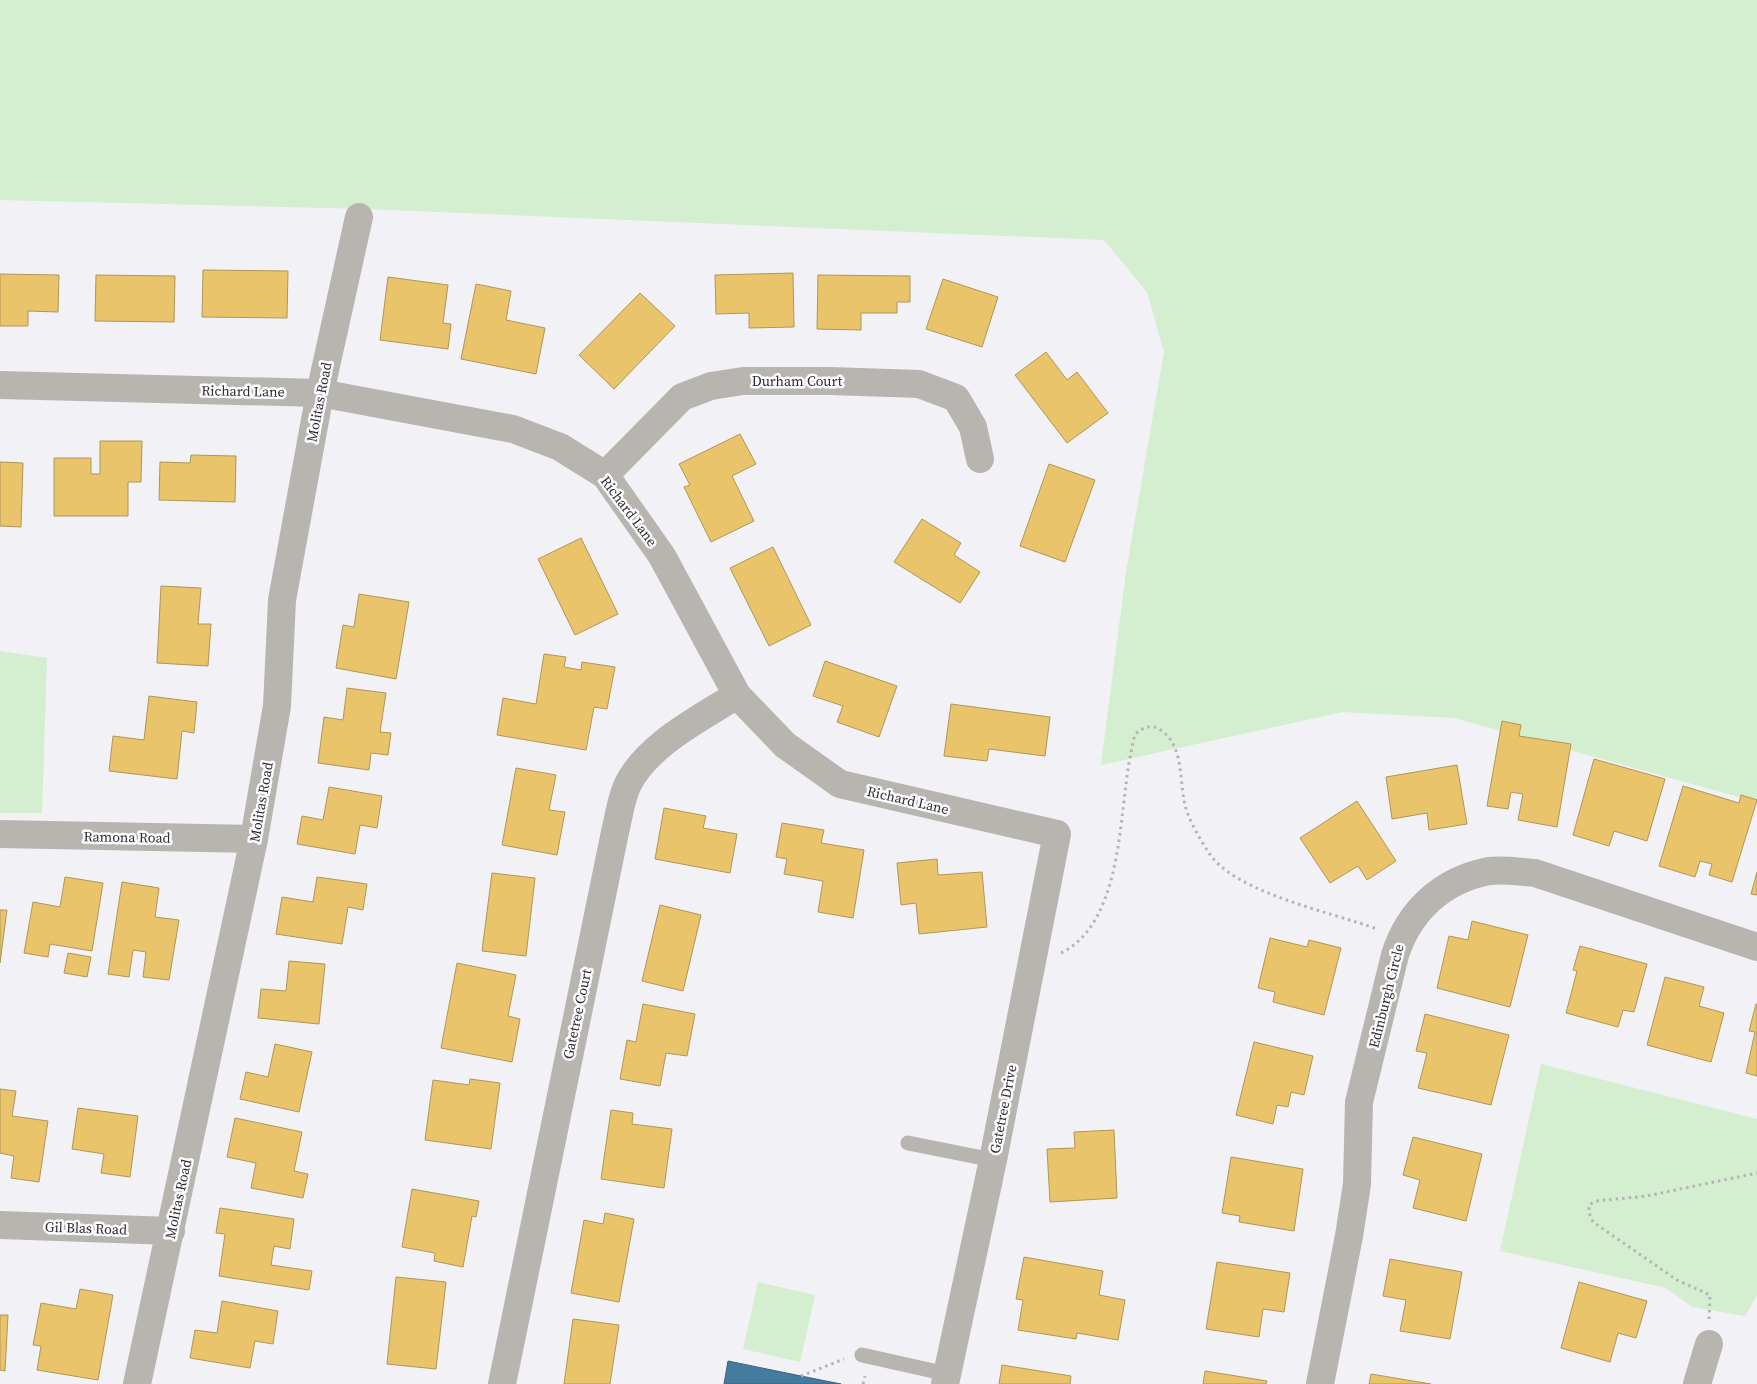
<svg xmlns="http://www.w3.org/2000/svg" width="1757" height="1384" font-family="'Source Serif 4',serif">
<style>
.green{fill:#d4eed0}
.homes{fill:#e9c46a;stroke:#b09658}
.public{fill:#457b9d;stroke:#3e637c}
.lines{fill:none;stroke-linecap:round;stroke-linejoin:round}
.path{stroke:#b6b3b0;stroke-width:3;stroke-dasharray:2.5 4;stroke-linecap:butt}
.lane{stroke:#b8b5b0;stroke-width:15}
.street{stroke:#b8b5b0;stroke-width:28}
.labels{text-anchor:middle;stroke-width:5;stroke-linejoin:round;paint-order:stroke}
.street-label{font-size:14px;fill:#2c2c2f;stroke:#fdfdff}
</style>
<rect width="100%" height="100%" fill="#f1f1f6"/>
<path class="green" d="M0 0H1757V802L1454 718 1343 712 1101 765 1126 572 1164 352 1147 292 1104 240 366 209 0 200Z
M0 651 47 658 42 813H0Z
M1541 1064 1757 1119V1295L1745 1316 1692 1307 1666 1288 1500 1251Z
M758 1282 815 1295 800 1362 743 1349Z"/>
<path class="homes" d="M203 270 288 271 287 318 202 317Z
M793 273 794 327 749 328V313L716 314 715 275Z
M0 274 59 275 58 312 28 311V326H0Z
M96 275 175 276 174 322 95 321Z
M818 275 910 276V302H897V313H861V330L817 329Z
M388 277 448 285 443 323 451 324 448 349 380 340Z
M943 279 998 297 982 347 926 329Z
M476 284 511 291 506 320 545 328 536 374 461 359Z
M640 293 675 326 614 389 579 355Z
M1046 352 1067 380 1077 372 1108 413 1067 443 1015 375Z
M740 434 756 464 732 476 754 521 711 542 684 487 690 485 679 464Z
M100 441H142L141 482H128V516H54V458H91V474H100Z
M191 455 236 456 235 502 159 500 160 462 190 463Z
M0 462 23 463 21 527 0 526Z
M1049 464 1095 480 1065 562 1020 546Z
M922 519 961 543 954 555 980 572 960 603 894 562Z
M581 538 618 614 575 635 538 559Z
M773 547 811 625 769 646 730 568Z
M161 586 201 588 198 624H211L208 666 157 663Z
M359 594 409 602 396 679 336 668 343 625 354 627Z
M544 654 566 657 564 667 581 670 582 662 615 667 607 709 594 707 586 750 497 735 503 698 536 704Z
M825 661 897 686 879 737 837 722 843 706 813 696Z
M347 688 386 693 380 732 391 733 388 755 371 753 369 770 318 763 324 717 343 720Z
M149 696 197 702 194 733 182 731 177 779 109 771 113 736 144 740Z
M951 704 1050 717 1045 756 989 749 987 761 944 756Z
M1502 721 1521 725 1519 736 1571 744 1557 827 1518 820 1523 794 1511 792 1508 809 1487 806Z
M1594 759 1665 779 1647 841 1614 831 1609 846 1573 835Z
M1457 765 1467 824 1429 830 1427 813 1392 819 1386 777Z
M516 768 556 775 549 810 565 812 557 855 502 845Z
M1683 786 1739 803 1741 795 1757 800 1732 882 1709 875 1712 864 1700 861 1695 877 1659 866Z
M329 787 382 796 377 828 360 825 355 854 297 844 302 816 323 820Z
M1357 801 1396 861 1367 880 1358 866 1330 883 1300 838Z
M664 808 706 816 703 828 737 834 730 873 655 859Z
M782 823 824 830 821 843 864 850 853 918 818 912 823 881 784 874 787 859 776 857Z
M937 859 938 875 982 872 987 927 919 934 916 903 901 905 897 863Z
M1757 872V895L1751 894Z
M492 873 535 878 526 956 482 951Z
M65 877 103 883 92 951 50 944 48 957 24 953 33 902 60 907Z
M317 877 367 884 363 910 348 907 342 944 276 934 282 897 313 902Z
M122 882 159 888 155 917 179 920 169 980 143 977 146 952 133 950 129 977 108 974Z
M660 905 701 915 683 991 642 981Z
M0 910H7L0 963Z
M1472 921 1528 935 1510 1007 1437 988 1449 936 1468 940Z
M1270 938 1307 947 1309 940 1341 948 1324 1015 1273 1002 1275 992 1258 988Z
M1580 946 1647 964 1634 1012 1623 1010 1618 1027 1566 1013 1577 971 1573 970Z
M68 953 91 957 87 977 64 973Z
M289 961 325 964 319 1024 258 1018 261 989 286 991Z
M457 963 516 975 508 1016 520 1019 512 1062 441 1048Z
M1665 977 1704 987 1699 1006 1724 1013 1711 1062 1647 1045Z
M643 1004 695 1014 687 1056 666 1053 660 1086 620 1079 627 1040 636 1042Z
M1756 1004H1757V1076L1746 1073 1755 1032 1749 1031Z
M1425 1014 1509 1035 1491 1105 1418 1088 1427 1053 1416 1051Z
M1254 1042 1313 1056 1304 1095 1291 1092 1288 1107 1277 1105 1273 1124 1236 1115Z
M275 1044 312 1052 299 1112 240 1099 246 1072 268 1077Z
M470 1079 500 1083 491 1149 425 1140 433 1080 469 1085Z
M0 1089 16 1091 12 1116 48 1121 39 1182 11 1178 14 1156 0 1153Z
M78 1108 138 1116 130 1177 101 1173 104 1154 72 1149Z
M611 1110 633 1113 632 1124 672 1129 664 1188 601 1179Z
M235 1118 302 1132 294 1171 308 1174 303 1198 251 1188 256 1163 227 1157Z
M1114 1130 1117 1198 1050 1202 1047 1149 1075 1148 1074 1132Z
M1413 1137 1482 1154 1466 1221 1413 1208 1420 1180 1403 1175Z
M1231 1157 1303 1169 1294 1231 1239 1222 1240 1216 1222 1213Z
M412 1189 479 1201 476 1217 472 1216 463 1267 434 1261 435 1253 402 1247Z
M220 1208 294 1219 290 1249 274 1246 271 1265 312 1271 309 1290 219 1276 225 1234 216 1233Z
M605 1213 634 1219 619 1302 571 1293 584 1220 603 1224Z
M1024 1257 1103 1271 1099 1295 1125 1300 1118 1340 1077 1333 1076 1339 1018 1330 1023 1300 1016 1299Z
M1390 1259 1462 1272 1450 1339 1400 1331 1406 1300 1383 1296Z
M1217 1262 1290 1273 1284 1312 1263 1309 1259 1337 1206 1329Z
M396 1277 446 1282 436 1369 387 1364Z
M1579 1282 1647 1301 1636 1338 1618 1333 1610 1362 1561 1348Z
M80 1289 113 1295 98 1380 37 1370 41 1346 33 1345 41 1303 76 1309Z
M222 1301 278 1311 273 1344 255 1341 250 1368 190 1358 195 1330 217 1333Z
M0 1315H8L5 1371 0 1370Z
M573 1319 619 1325 610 1384H564Z
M1002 1365 1071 1376 1070 1384H999Z
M1205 1371 1267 1381 1266 1384H1203Z
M1371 1374 1431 1384H1369Z"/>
<path class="public" d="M728 1361 801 1376 841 1384H724Z"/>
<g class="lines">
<path class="path" d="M1061 953C1116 926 1119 837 1126 784 1128 767 1131 751 1135 734 1144 727 1152 723 1162 731 1184 747 1179 780 1185 805 1189 821 1200 839 1209 853 1235 893 1331 912 1377 929
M1709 1319 1710 1295 1677 1280 1593 1222 1589 1213V1205L1596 1201 1647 1196 1757 1173
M801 1376 844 1359
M863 1384 865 1376"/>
<path class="lane" d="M908 1143 993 1160
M862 1355 947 1374"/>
<path class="street" d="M0 385 320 393 513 429 560 447 605 475 662 556 737 695 785 745 840 784 1057 834 993 1160 945 1384
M605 475 682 397 711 386 743 381H830L919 384 956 398 973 427 980 459
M0 834 254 839
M0 1225 171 1231
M137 1384 254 839 277 706 282 600 320 393 359 217
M502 1384 615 832C619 816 621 798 628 784 648 744 701 718 737 695
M1320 1384 1349 1236 1357 1184 1359 1102 1395 955C1409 911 1442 880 1489 871 1504 869 1520 872 1535 873L1757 947
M1697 1384 1709 1344"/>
</g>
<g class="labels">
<g class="street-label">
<text x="797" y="386">Durham Court</text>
<text transform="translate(243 391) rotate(1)" y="5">Richard Lane</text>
<text transform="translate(319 402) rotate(-79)" y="5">Molitas Road</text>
<text transform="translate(629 511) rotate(53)" y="5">Richard Lane</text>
<text transform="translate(908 800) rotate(13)" y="5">Richard Lane</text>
<text transform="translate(261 802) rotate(-80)" y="5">Molitas Road</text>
<text transform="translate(127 837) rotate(1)" y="5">Ramona Road</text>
<text transform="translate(1386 996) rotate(-76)" y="5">Edinburgh Circle</text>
<text transform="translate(577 1014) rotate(-78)" y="5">Gatetree Court</text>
<text transform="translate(1003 1109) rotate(-79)" y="5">Gatetree Drive</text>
<text transform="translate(178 1199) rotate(-78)" y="5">Molitas Road</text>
<text transform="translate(86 1228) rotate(2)" y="5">Gil Blas Road</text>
</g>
</g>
</svg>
